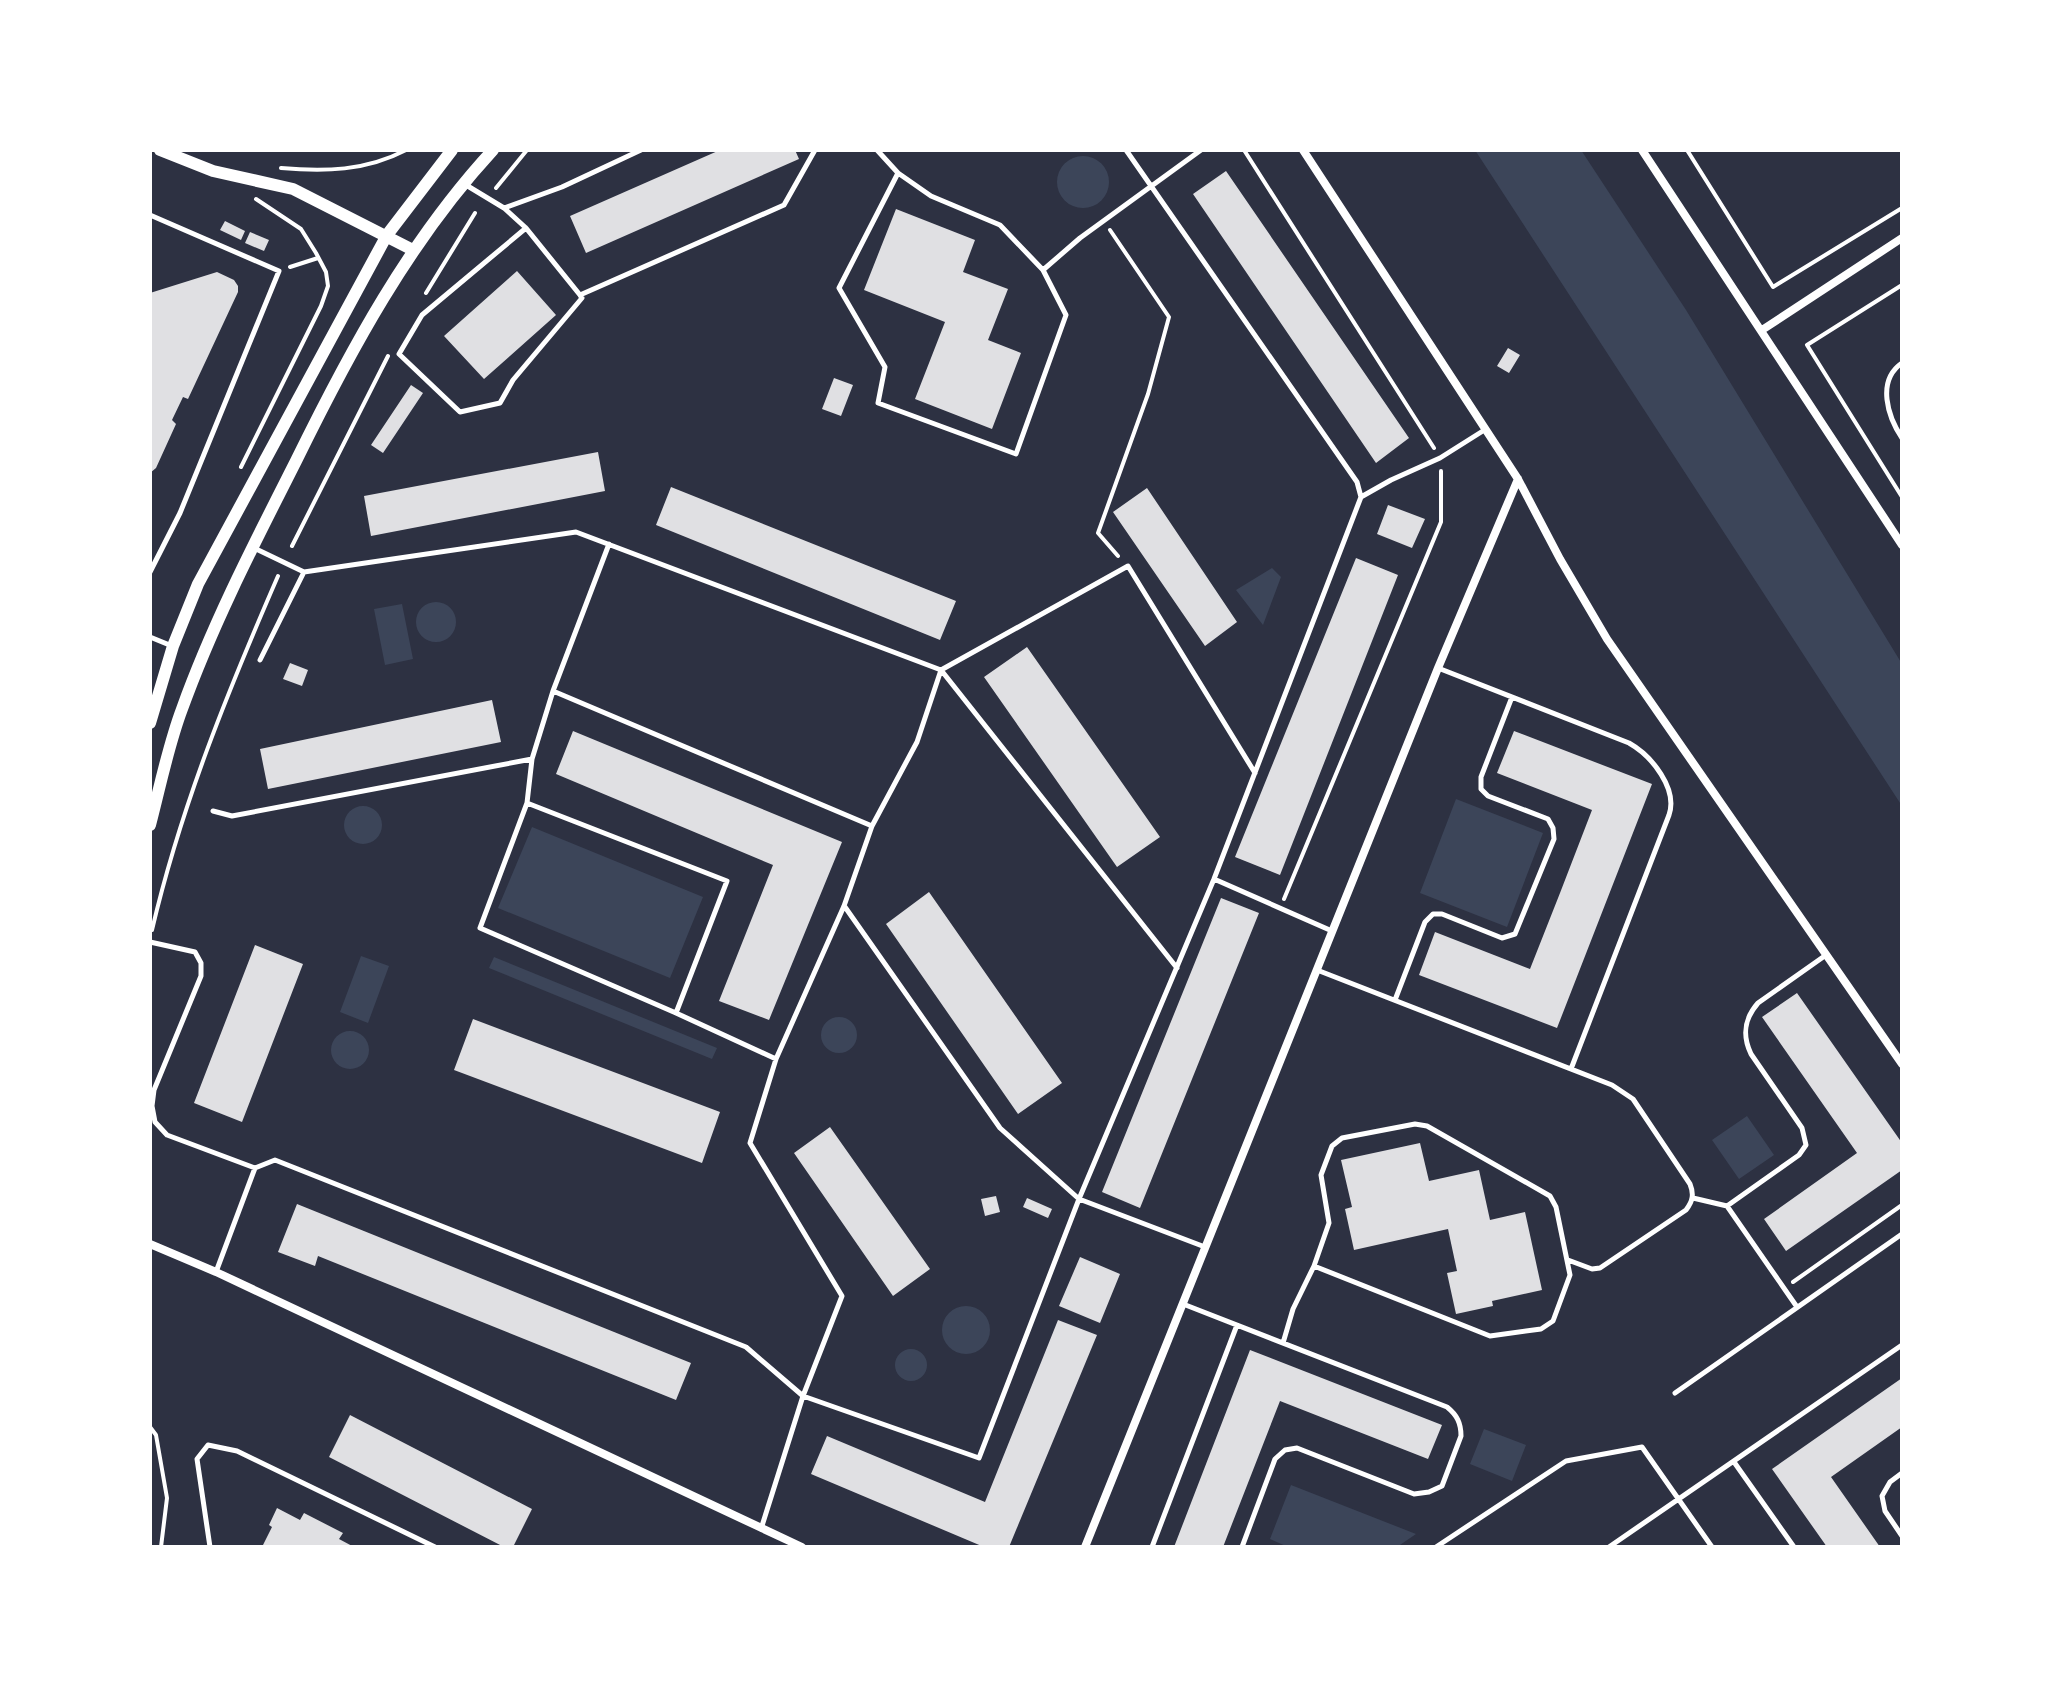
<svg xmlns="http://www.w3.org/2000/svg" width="2052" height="1697" font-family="Barlow,sans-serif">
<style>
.green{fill:#3c4559}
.building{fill:#e0e0e3}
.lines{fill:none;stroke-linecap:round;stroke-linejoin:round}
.path{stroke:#fff;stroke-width:4}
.service{stroke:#fff;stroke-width:5}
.minor{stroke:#fff;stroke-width:8}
.tertiary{stroke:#fff;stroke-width:12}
</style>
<rect width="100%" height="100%" fill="#2d3142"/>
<path class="green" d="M1475 150H1581L1686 310 1902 664V806Z
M1057 182a26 26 0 1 1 52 0a26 26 0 1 1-52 0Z
M1272 568 1281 577 1263 625 1236 590Z
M416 622a20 20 0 1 1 40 0a20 20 0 1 1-40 0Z
M402 604 413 659 385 665 374 609Z
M1456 799 1543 833 1507 927 1420 893Z
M344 825a19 19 0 1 1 38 0a19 19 0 1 1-38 0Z
M532 827 703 897 670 978 498 908Z
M361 956 389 966 368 1023 340 1012Z
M494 957 717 1048 712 1059 489 968Z
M821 1035a18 18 0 1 1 36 0a18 18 0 1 1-36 0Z
M331 1050a19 19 0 1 1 38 0a19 19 0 1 1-38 0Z
M1747 1116 1774 1155 1739 1179 1712 1140Z
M942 1330a24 24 0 1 1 48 0a24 24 0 1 1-48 0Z
M895 1365a16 16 0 1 1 32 0a16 16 0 1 1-32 0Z
M1484 1429 1526 1445 1512 1481 1470 1464Z
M1291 1485 1416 1534 1397 1547H1288L1270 1539Z"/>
<path class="building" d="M720 150H795L799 159 586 253 570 216Z
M1226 171 1409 438 1376 463 1193 194Z
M896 209 975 240 963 272 1008 289 988 340 1021 353 992 429 915 399 945 322 864 290Z
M225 221 245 231 241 240 220 230Z
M250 232 269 240 264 251 245 243Z
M517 271 556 315 484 379 444 336Z
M217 272 234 280 238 286V292L188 399 183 397 172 420 176 424 156 468 150 473V293Z
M1508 348 1520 355 1509 373 1497 366Z
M834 378 853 385 841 416 822 409Z
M411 385 423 393 383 453 371 445Z
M598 452 605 491 371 536 364 496Z
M671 487 956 601 940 640 656 525Z
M1147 488 1237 622 1205 646 1113 512Z
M1388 505 1425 519 1412 548 1377 534Z
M1356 558 1398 575 1280 875 1235 857Z
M1027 647 1160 837 1117 867 984 677Z
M290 663 308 670 302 686 283 679Z
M492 700 501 742 268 789 260 749Z
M573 731 842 842 769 1020 719 1001 773 865 556 774Z
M1514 731 1652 784 1557 1028 1419 975 1435 932 1530 969 1560 893 1592 810 1497 773Z
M929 892 1062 1083 1018 1114 886 924Z
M1221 898 1259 913 1140 1208 1102 1192Z
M255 945 303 964 242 1122 194 1103Z
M1797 993 1902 1143V1170L1786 1251 1764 1219 1857 1153 1762 1017Z
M473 1019 720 1112 702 1163 454 1070Z
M830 1127 930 1269 893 1296 794 1153Z
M1420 1143 1429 1181 1479 1170 1490 1220 1525 1212 1542 1290 1492 1301 1493 1306 1456 1314 1447 1273 1457 1271 1448 1229 1354 1250 1345 1209 1352 1207 1341 1160Z
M996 1196 1000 1212 985 1216 981 1199Z
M1027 1198 1052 1209 1048 1218 1023 1207Z
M297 1204 691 1363 676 1400 318 1256 315 1266 278 1252Z
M1080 1257 1120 1274 1100 1323 1059 1306Z
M1058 1320 1097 1335 1009 1547H984L811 1474 827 1436 985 1502Z
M1250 1350 1442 1425 1428 1459 1280 1401 1223 1547H1174Z
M1902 1378V1427L1831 1477 1880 1547H1827L1772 1469Z
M350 1415 532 1509 513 1547H504L329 1457Z
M277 1508 300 1520 304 1513 343 1533 339 1539 354 1547H262L272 1527 269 1525Z"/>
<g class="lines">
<path class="path" d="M1244 150 1434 448
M1687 150 1773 287 1902 208
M281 168C324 172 366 171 406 150
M496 188 527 150
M1110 230 1169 317 1148 394 1098 533 1118 556
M290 267 318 258
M1902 285 1807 345 1902 497
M426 293 475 213
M241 467 321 306 328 286 326 272 316 253 301 229 256 199
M292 546 388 356
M1284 899 1441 522V471
M152 930C181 806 228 691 278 576
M1793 1282 1902 1205
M150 1427 156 1435 167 1498 161 1547"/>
<path class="service" d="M877 150 898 173 931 196 1000 225 1043 270 1066 315 1016 454 878 403 885 367 839 288 898 173
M466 185 504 208 526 228 580 295 784 205 815 150
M504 208 562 187 641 150
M150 215 279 271 180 513 150 572
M526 228 422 315 399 354 460 412 500 403 513 380 582 298 580 295
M1043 270 1080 238 1201 150
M1902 363C1876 381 1888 417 1902 438
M1361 497 1391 480 1440 458 1486 429
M254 548 304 572
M150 637 172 646
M1438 668 1629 743C1652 756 1678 789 1669 815L1571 1069
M553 691 872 826
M532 759 553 691 609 544
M527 803 480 928 676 1013
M213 811 232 816 532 759 527 803 727 881 676 1013 776 1059 844 906 872 826 917 742 941 670 576 532 304 572 260 660
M1214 879 1332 931
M845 907 1000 1128 1079 1199 1205 1247
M150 942 195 952 201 963V976L154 1090 152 1106 155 1122 167 1135 255 1168
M1177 968 941 670 1128 566 1255 773
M1317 970 1612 1085 1633 1099 1690 1184C1694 1194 1693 1201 1686 1210L1600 1268 1592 1269 1568 1260
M1395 1000 1425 922 1433 914H1442L1502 938 1515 934 1554 839 1553 828 1548 819 1488 796 1481 789V777L1512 697
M1693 1198 1727 1206
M216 1272 255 1168 275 1160 746 1347 803 1396 979 1458 1079 1199 1214 879 1361 497 1357 482 1126 150
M1183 1304 1447 1407C1457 1415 1461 1423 1461 1436L1442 1486 1429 1492 1414 1494 1297 1448 1285 1450 1275 1459 1242 1547
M1797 1307 1727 1206 1799 1155 1806 1145 1802 1128 1751 1054C1742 1035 1744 1019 1758 1003L1826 955
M1283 1343 1293 1309 1314 1266 1490 1336 1541 1329 1553 1321 1570 1275 1556 1207 1550 1196 1427 1126 1415 1124 1342 1138 1332 1146 1321 1175 1329 1223 1314 1266
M1675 1393 1902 1234
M1734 1462 1794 1547
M1902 1473 1890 1482 1882 1496 1885 1511 1902 1536
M761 1529 803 1396 842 1296 750 1143 776 1059
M210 1547 197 1459 208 1445 237 1451 435 1547
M1152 1547 1237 1325
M1436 1547 1566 1461 1642 1447 1712 1547
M1609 1547 1902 1345"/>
<path class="minor" d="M1303 150 1518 479 1560 559 1607 639 1902 1064
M1642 150 1902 545
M1762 330 1902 238
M150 1244 216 1272 802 1547
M1085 1547 1438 668 1518 479"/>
<path class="tertiary" d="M160 150 213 171 293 189 413 250
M150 723 173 646 198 584 387 235 452 150
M150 825C160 787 168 746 182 709 213 623 255 542 296 461 350 351 409 241 493 150"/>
</g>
<rect width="2052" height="1697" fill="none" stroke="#ffffff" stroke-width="304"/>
</svg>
